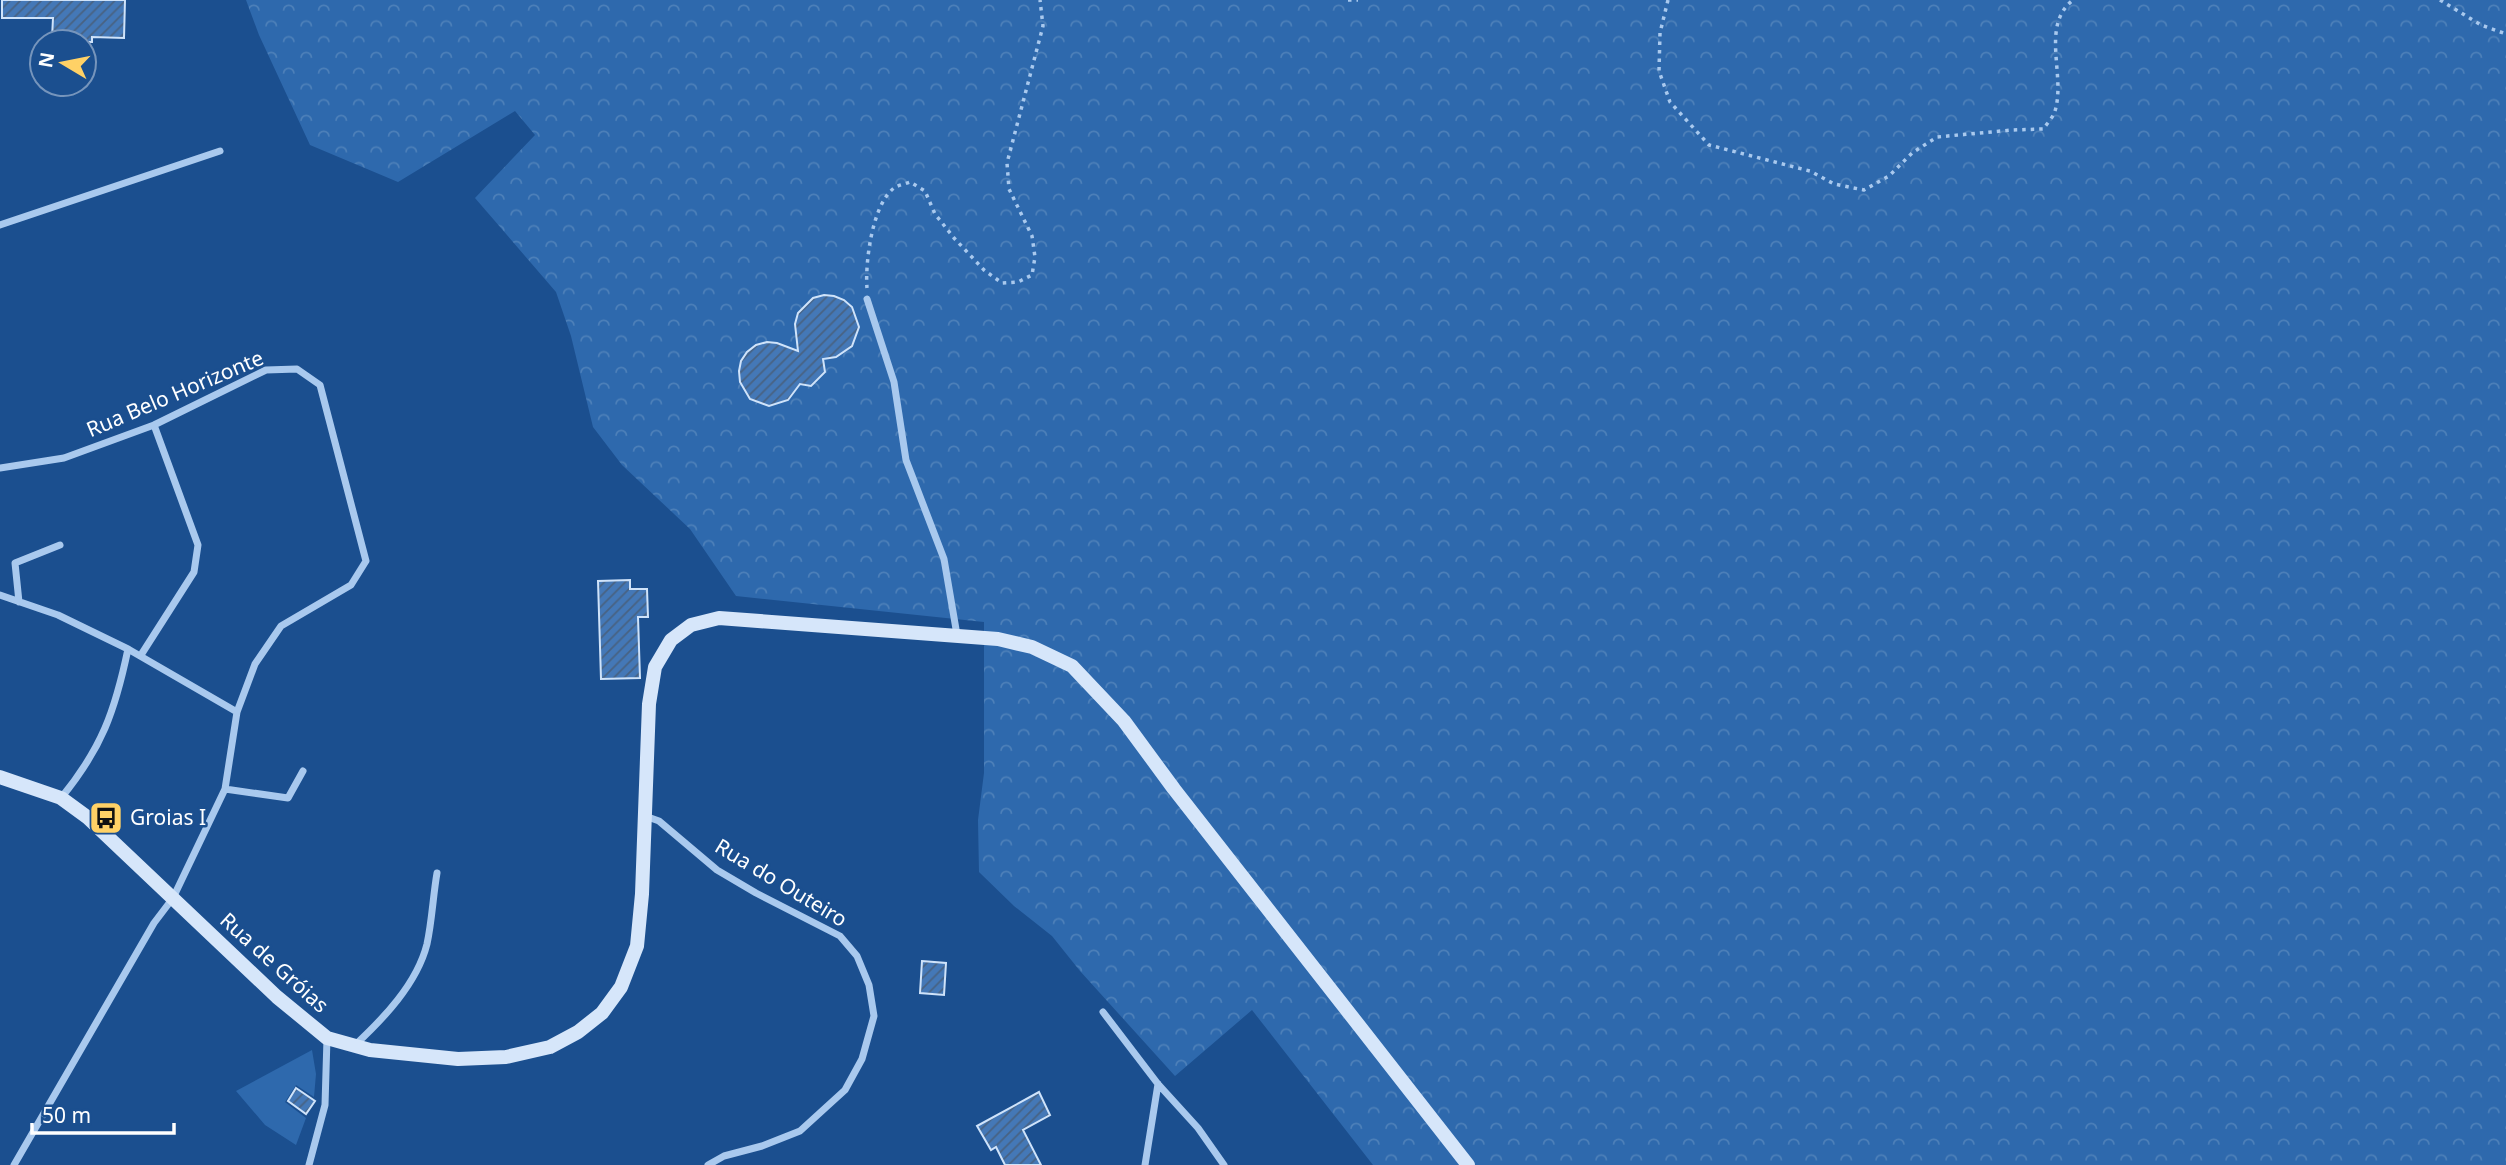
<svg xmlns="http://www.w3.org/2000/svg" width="2506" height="1165" font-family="'Noto Sans',sans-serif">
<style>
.forest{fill:url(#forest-crowns)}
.green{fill:#2e69ad}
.building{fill:url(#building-hatch);stroke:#cfe3fa;stroke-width:2}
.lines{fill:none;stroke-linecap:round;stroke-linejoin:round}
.path{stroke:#a9c9ee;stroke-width:3.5;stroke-dasharray:3.5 5;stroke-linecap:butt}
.street{stroke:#a9c9ee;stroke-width:7}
.secondary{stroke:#d6e6fa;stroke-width:14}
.labels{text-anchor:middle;stroke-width:5;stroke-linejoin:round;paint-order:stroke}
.street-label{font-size:21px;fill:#fff;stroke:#1b4f8f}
.poi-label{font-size:21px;fill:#fff;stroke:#1b4f8f;text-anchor:start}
</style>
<defs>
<pattern id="forest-crowns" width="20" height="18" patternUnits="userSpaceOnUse" patternTransform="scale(1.75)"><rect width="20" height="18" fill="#2e69ad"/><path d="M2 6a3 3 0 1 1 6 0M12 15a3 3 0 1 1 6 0" fill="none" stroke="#4d80b9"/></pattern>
<pattern id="building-hatch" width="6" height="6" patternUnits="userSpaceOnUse" patternTransform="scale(1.75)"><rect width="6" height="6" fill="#4478b7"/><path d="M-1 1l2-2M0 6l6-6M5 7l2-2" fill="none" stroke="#486282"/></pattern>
</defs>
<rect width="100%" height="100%" fill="#1b4f8f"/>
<path class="forest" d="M246 0H2506V1165H1373L1252 1010 1175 1076 1080 971 1052 936 1014 906 979 872 978 820 984 773V622L736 596 690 529 622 465 593 427 571 336 556 292 475 198 535 135 515 111 398 182 310 145 259 35Z"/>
<path class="green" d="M312 1050 316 1074 314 1097 296 1085 285 1102 306 1118 296 1145 265 1125 236 1091Z"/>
<path class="building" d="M2 0H125L124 38 92 37V42H60V38H52L53 18H2Z
M824 295 834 296 844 300 852 307 859 327 852 346 836 357 823 359 825 372 811 386 800 384 788 400 769 406 750 399 740 382 739 371 741 361 747 352 756 345 767 342 777 343 798 351 795 324 798 313 813 298Z
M630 580V589H647L648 617H638L640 678 601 679 598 581Z
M922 961 946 963 944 995 920 993Z
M296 1088 315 1101 306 1114 288 1101Z
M1039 1092 1050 1115 1023 1130 1041 1165H1005L996 1147 991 1150 977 1126Z"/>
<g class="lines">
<path class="path" d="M1348 0H1358
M1668 0 1660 33 1659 71 1670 102 1709 145 1810 171 1834 184 1864 190 1889 176 1912 153 1937 137 2012 130 2043 129C2047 124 2053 117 2055 111 2066 75 2040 26 2073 0
M2440 0 2481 25 2506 34
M867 288C865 263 872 205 894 188 898 185 905 184 910 182L925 191 935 214 954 238 984 270 1002 283 1018 282 1032 275 1035 257 1032 236 1009 189 1007 163 1043 26 1040 0"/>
<path class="street" d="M0 225 220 151
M867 299 894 382 906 460 944 559 957 635
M0 468 64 458 154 425 266 370 297 369 320 385 366 561 351 585 281 626 255 664 237 712 225 789 173 898 154 923 14 1165
M0 595 58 615 128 649 237 712
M19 602 15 563 60 545
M141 655 194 572 198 545 154 425
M225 789 288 798 303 771
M61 798C102 748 115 711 128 649
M645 816 659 821 717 870 756 893 840 936 857 956 869 985 874 1016 862 1059 845 1090 800 1131 762 1146 724 1156 708 1165
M1103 1012 1158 1084 1198 1128 1224 1165
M354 1046C383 1019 417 984 427 944 432 921 433 896 437 873
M309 1165 325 1105 327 1038
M1145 1165 1158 1084"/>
<path class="secondary" d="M0 777 61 798 87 817 277 997 327 1038 370 1050 458 1059 506 1057 550 1047 578 1032 602 1013 621 987 637 946 642 894 649 704 655 667 671 640 691 625 719 618 998 639 1032 647 1072 666 1124 721 1174 789 1468 1165"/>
</g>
<defs>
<symbol id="bus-square" viewBox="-11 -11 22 22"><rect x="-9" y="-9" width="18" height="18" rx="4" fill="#ffd166" stroke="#1b4f8f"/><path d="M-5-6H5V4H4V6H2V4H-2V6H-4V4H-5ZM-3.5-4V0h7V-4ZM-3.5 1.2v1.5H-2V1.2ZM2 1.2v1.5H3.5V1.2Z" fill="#111"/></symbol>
</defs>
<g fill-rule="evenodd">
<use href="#bus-square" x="87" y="799" width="38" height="38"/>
</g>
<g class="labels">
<g class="street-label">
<text transform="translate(175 394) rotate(-23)" y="7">Rua Belo Horizonte</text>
<text transform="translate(781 883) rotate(31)" y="7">Rua do Outeiro</text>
<text transform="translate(274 963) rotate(42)" y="7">Rua de Gróias</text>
</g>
<g class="poi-label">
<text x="130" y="825">Groias I</text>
</g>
</g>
<g transform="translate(63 63) rotate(280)"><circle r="33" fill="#1b4f8f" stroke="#7695bc" stroke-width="2"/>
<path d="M0-5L12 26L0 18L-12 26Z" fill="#ffd166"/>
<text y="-10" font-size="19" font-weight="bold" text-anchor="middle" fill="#ffffff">N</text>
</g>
<path d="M32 1123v10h142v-10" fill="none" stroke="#ffffff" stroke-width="3.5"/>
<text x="42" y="1123" font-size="21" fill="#ffffff" stroke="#1b4f8f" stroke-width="5" paint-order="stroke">50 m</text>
</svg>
